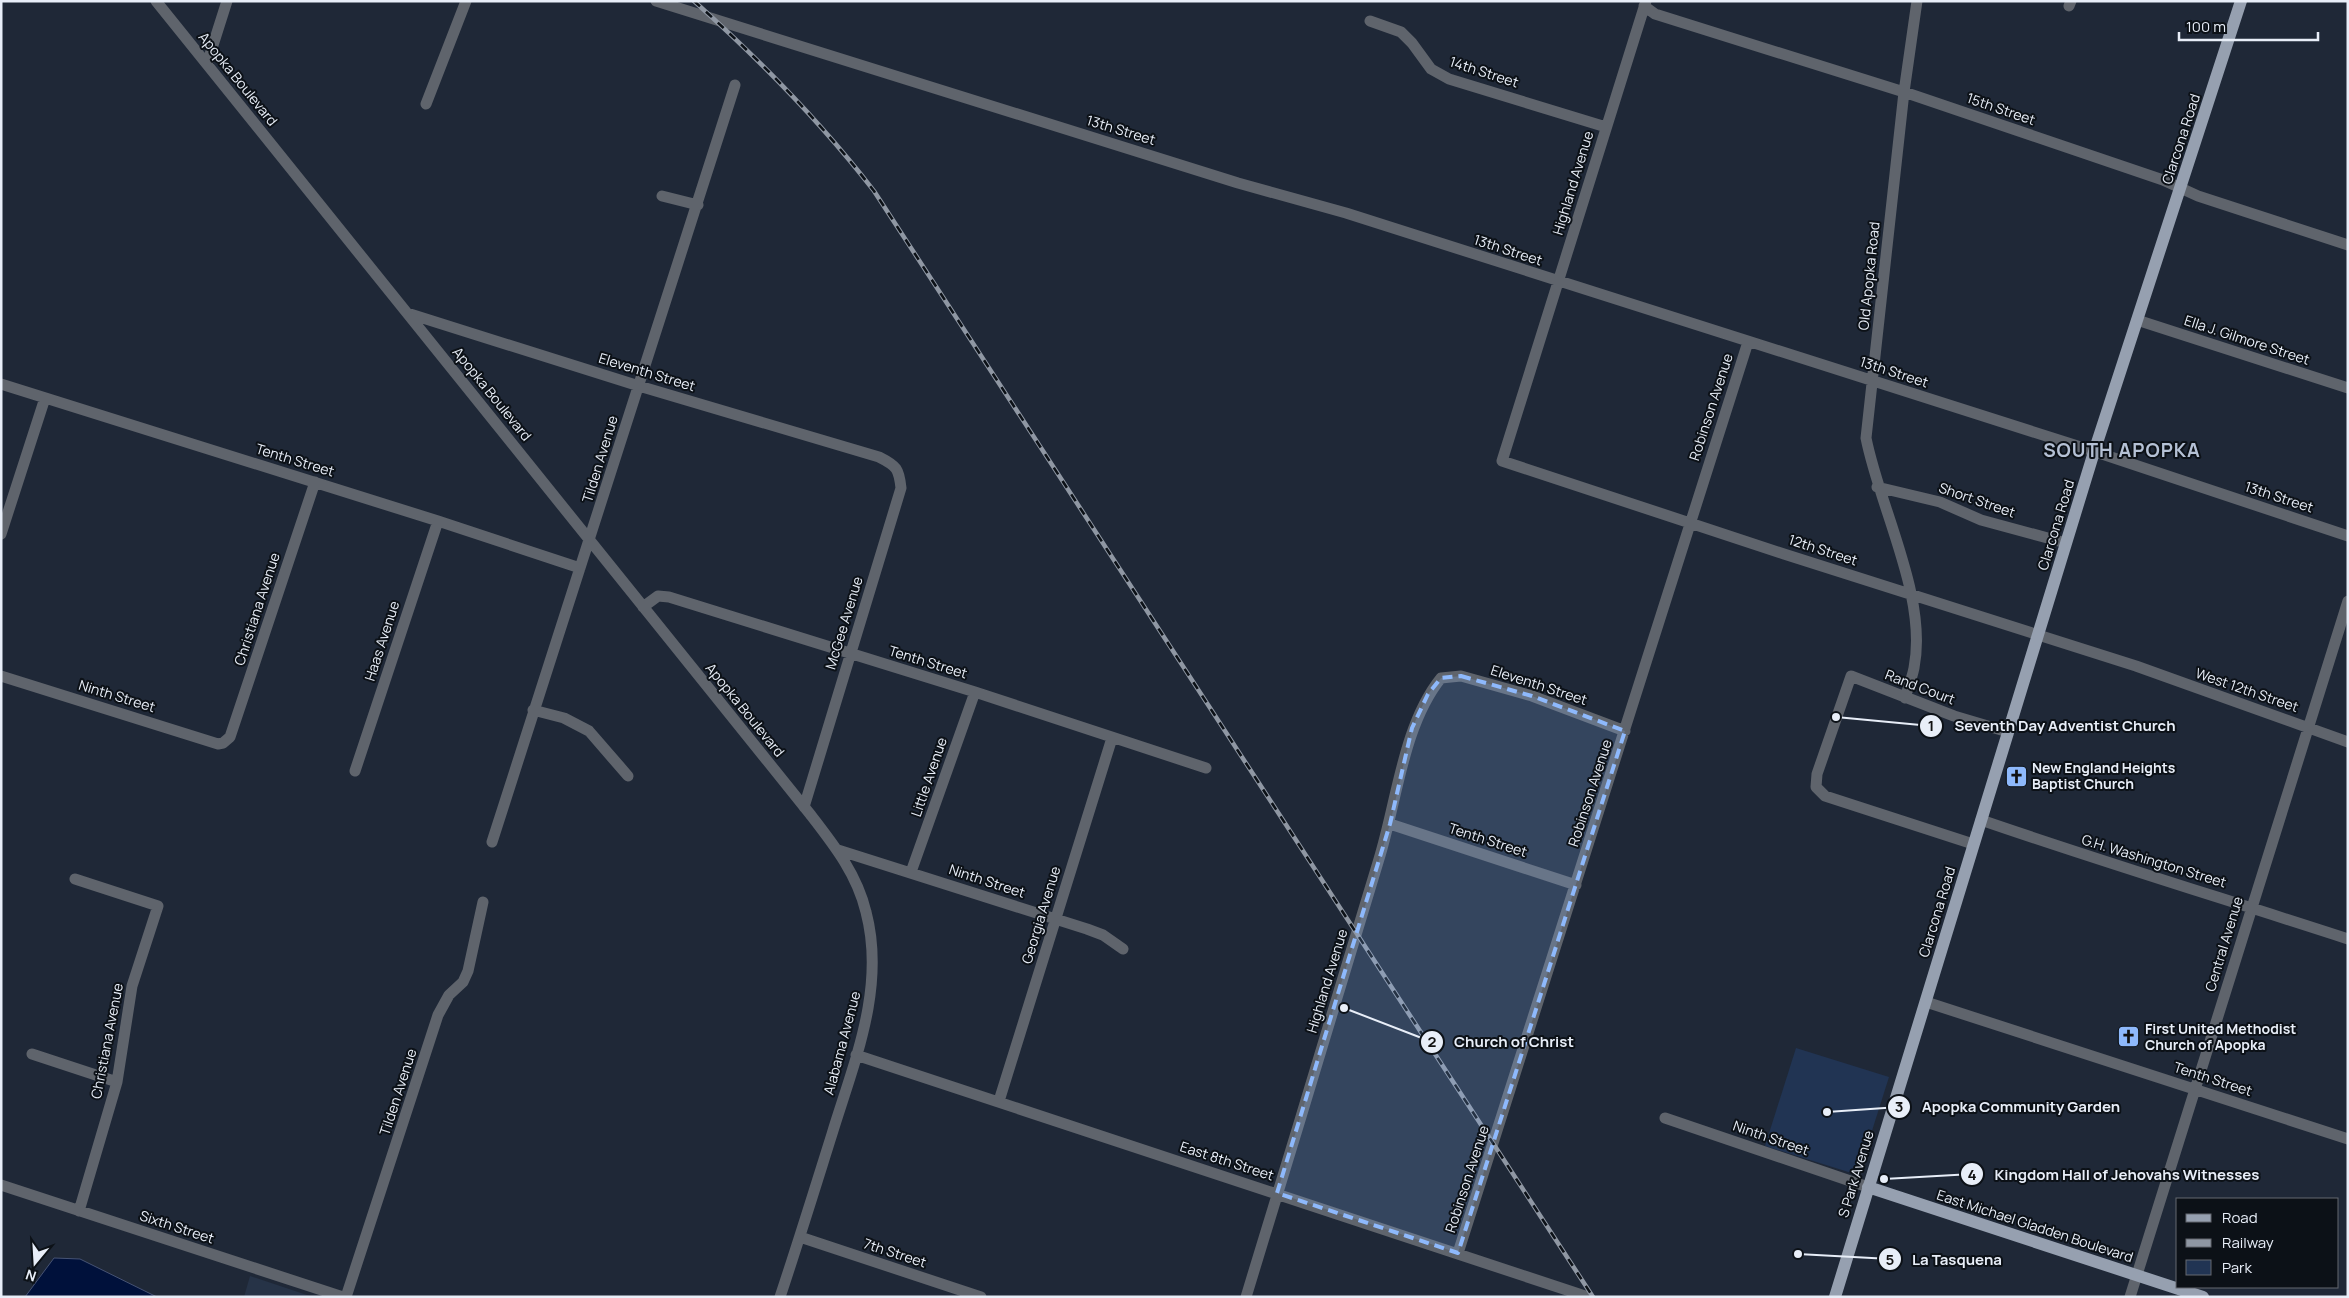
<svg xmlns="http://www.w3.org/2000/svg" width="2349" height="1298" font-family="Manrope,sans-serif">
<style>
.built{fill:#263347}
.green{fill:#213453}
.water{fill:#00113b;stroke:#465374}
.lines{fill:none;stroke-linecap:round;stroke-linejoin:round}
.minor{stroke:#5f646c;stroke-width:11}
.major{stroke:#96a0b0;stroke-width:12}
.rail-casing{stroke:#8f97a3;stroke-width:4.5}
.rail{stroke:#0c1117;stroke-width:2.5;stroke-dasharray:8;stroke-linecap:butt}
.marked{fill:#8eb9fc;fill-opacity:0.2;stroke:#8eb9fc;stroke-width:4;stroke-dasharray:10 6;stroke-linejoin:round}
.labels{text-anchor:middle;stroke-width:4;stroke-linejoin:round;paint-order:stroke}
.street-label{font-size:14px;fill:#e8eef8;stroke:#0c1117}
.poi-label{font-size:14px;font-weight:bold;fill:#e8eef8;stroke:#0c1117;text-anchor:start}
.district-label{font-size:19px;font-weight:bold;letter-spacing:1px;fill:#b5c1d5;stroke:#0c1117}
.leader{fill:none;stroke:#e8eef8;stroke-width:2}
.callout-dot{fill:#e8eef8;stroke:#0c1117;stroke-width:2}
.mark-label{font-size:15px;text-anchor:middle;font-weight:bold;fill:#111}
.callout-label{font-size:15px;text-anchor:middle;font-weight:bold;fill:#e8eef8;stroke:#0c1117;stroke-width:4;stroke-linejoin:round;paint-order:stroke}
</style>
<rect width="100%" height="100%" fill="#1f2837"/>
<path class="built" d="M250 1276 313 1297H244Z"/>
<path class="green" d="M1796 1048 1889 1077 1858 1175 1765 1146Z"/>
<path class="water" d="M54 1258 80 1259 157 1297H25Z"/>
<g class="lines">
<path class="minor" d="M156 1 810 814C834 845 857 874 866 912 886 988 854 1062 832 1134 815 1188 798 1243 780 1297
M656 1 1238 183 1346 213 2087 449 2348 536
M1646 1 1502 461 1784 554 2136 666 2348 742
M1644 6 1655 14 1904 92 2163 180 2198 196 2348 245
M2069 6 2071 1
M1370 21 1401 32 1412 43 1431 69 1449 79 1606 127
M207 64 227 1
M426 104 466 1
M662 196 698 205
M407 313 639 386 879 457C897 466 899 469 901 488L804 807
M2137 320 2348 388
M1 384 438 521 580 568
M1877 487 1940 502 1981 520 2066 543
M1 534 45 398
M643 607 658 596 669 597 975 692 1206 768
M1 676 218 744 223 743 230 737 315 482
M1905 698C1908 688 1912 678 1914 668 1928 597 1880 509 1866 438L1904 92 1917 1
M533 710 564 718 589 731 628 776
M355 771 438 521
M1981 820C2103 862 2225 899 2348 939
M1390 824 1576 885
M492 842 735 85
M1973 844 1825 796 1816 787 1817 774 1851 676 1954 716 2008 732
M838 850 1087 929 1103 935 1123 949
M911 872 975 692
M75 879 158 906 132 986 117 1082 79 1211
M1926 1002 2348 1139
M32 1054 117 1082
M856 1055 1588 1297
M999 1101 1112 738
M1665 1118 1868 1187
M1 1185 343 1297
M800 1237 981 1297
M1458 1253C1557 950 1649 645 1748 342
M346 1297 438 1015 449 995 463 982 468 971 483 902
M1246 1297C1290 1151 1336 1005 1379 859 1397 801 1403 725 1441 678L1461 676 1532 696 1625 731
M2130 1297 2348 601"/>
<path class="major" d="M1868 1187 2203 1297
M1835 1297 2094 452 2241 1"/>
<defs>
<path id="rail" d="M694 1C760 60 820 121 874 191L1593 1297"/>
</defs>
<use href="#rail" class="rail-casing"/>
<use href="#rail" class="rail"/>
</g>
<path class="marked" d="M1461 676 1532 696 1625 731 1458 1253 1277 1193 1390 824 1412 728 1428 694 1441 678Z"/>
<defs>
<symbol id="church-square" viewBox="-11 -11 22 22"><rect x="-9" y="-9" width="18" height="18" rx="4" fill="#8eb9fc" stroke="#0c1117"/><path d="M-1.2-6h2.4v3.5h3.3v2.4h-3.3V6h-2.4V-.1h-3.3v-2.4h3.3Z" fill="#111"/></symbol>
</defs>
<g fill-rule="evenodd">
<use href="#church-square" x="2004" y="764" width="25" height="25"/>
<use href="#church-square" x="2116" y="1024" width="25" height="25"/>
</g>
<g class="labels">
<g class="street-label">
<text transform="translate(1484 72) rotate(18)" y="5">14th Street</text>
<text transform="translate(238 79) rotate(51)" y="5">Apopka Boulevard</text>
<text transform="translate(2001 109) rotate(19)" y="5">15th Street</text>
<text transform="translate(1121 130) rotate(17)" y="5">13th Street</text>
<text transform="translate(2181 139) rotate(-72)" y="5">Clarcona Road</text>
<text transform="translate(1573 183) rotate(-73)" y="5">Highland Avenue</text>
<text transform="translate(1508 250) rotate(18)" y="5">13th Street</text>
<text transform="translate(1869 276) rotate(-84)" y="5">Old Apopka Road</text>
<text transform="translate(2247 340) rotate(18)" y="5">Ella J. Gilmore Street</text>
<text transform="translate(647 372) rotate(17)" y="5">Eleventh Street</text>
<text transform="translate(1894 372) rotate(18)" y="5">13th Street</text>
<text transform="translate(492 394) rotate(51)" y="5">Apopka Boulevard</text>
<text transform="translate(1711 407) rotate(-72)" y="5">Robinson Avenue</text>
<text transform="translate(600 459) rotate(-73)" y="5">Tilden Avenue</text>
<text transform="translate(295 460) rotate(17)" y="5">Tenth Street</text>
<text transform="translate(2279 497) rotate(18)" y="5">13th Street</text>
<text transform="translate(1977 500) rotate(19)" y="5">Short Street</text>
<text transform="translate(2056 525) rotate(-73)" y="5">Clarcona Road</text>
<text transform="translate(1823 550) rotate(18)" y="5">12th Street</text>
<text transform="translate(257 609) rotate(-72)" y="5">Christiana Avenue</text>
<text transform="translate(844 623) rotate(-73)" y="5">McGee Avenue</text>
<text transform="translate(382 641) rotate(-72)" y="5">Haas Avenue</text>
<text transform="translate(928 662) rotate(17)" y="5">Tenth Street</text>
<text transform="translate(1539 685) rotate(18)" y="5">Eleventh Street</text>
<text transform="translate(1920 687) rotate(21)" y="5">Rand Court</text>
<text transform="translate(2247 690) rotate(19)" y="5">West 12th Street</text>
<text transform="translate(117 696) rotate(17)" y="5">Ninth Street</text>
<text transform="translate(745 710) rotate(51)" y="5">Apopka Boulevard</text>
<text transform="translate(929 777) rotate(-71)" y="5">Little Avenue</text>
<text transform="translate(1590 793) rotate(-72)" y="5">Robinson Avenue</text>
<text transform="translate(1488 840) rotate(18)" y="5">Tenth Street</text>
<text transform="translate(2154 861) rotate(17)" y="5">G.H. Washington Street</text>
<text transform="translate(987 881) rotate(18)" y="5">Ninth Street</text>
<text transform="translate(1937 912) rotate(-73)" y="5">Clarcona Road</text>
<text transform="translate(1041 915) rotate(-73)" y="5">Georgia Avenue</text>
<text transform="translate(2224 944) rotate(-73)" y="5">Central Avenue</text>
<text transform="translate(1327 981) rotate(-73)" y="5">Highland Avenue</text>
<text transform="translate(107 1041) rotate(-79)" y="5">Christiana Avenue</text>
<text transform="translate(842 1043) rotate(-75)" y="5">Alabama Avenue</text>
<text transform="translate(2213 1079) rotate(18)" y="5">Tenth Street</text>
<text transform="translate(398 1092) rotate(-72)" y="5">Tilden Avenue</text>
<text transform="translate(1771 1138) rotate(19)" y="5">Ninth Street</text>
<text transform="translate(1227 1161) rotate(18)" y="5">East 8th Street</text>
<text transform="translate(1856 1174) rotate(-73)" y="5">S Park Avenue</text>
<text transform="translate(1467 1179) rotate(-72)" y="5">Robinson Avenue</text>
<text transform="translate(2035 1226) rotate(18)" y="5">East Michael Gladden Boulevard</text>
<text transform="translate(177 1227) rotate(18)" y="5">Sixth Street</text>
<text transform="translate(895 1253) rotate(18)" y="5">7th Street</text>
</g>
<g class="poi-label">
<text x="2032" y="773">New England Heights<tspan x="2032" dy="16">Baptist Church</tspan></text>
<text x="2145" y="1034">First United Methodist<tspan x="2145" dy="16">Church of Apopka</tspan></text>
</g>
<g class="district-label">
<text x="2122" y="457">SOUTH APOPKA</text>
</g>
</g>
<path class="leader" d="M1836 717L1931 726M1344 1008L1432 1042M1827 1112L1899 1107M1884 1179L1972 1174M1798 1254L1890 1259"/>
<g class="callout-dot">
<circle cx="1836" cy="717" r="5"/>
<circle cx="1344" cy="1008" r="5"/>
<circle cx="1827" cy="1112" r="5"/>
<circle cx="1884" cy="1179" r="5"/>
<circle cx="1798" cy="1254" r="5"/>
<circle cx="1931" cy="726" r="12"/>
<circle cx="1432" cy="1042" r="12"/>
<circle cx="1899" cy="1107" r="12"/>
<circle cx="1972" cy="1174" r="12"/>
<circle cx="1890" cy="1259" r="12"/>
</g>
<g class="mark-label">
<text x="1931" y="731">1</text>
<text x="1432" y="1047">2</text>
<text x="1899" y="1112">3</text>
<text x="1972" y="1180">4</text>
<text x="1890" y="1265">5</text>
</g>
<g class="callout-label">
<text x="2065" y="731">Seventh Day Adventist Church</text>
<text x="1514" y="1047">Church of Christ</text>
<text x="2021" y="1112">Apopka Community Garden</text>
<text x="2127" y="1180">Kingdom Hall of Jehovahs Witnesses</text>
<text x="1957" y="1265">La Tasquena</text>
</g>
<rect width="2349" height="1298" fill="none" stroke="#e8eef8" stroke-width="5"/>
<rect x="2176" y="1198" width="162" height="90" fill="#0c1117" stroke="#646971"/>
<rect x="2186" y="1214" width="25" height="8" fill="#96a0b0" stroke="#646971"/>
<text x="2222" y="1223" font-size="15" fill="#e8eef8">Road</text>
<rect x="2186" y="1239" width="25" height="8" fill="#8f97a3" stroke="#646971"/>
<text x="2222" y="1248" font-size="15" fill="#e8eef8">Railway</text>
<rect x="2186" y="1260" width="25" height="15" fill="#213453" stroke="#646971"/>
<text x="2222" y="1273" font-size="15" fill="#e8eef8">Park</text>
<g transform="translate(35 1263) rotate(198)" stroke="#0c1117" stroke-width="4" paint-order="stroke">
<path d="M0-4L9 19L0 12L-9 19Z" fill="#e8eef8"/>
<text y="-8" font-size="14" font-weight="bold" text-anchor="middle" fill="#e8eef8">N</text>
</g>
<path d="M2179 32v8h139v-8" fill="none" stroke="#e8eef8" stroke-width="2.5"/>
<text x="2186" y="32" font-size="15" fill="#e8eef8" stroke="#0c1117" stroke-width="4" paint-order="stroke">100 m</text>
</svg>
